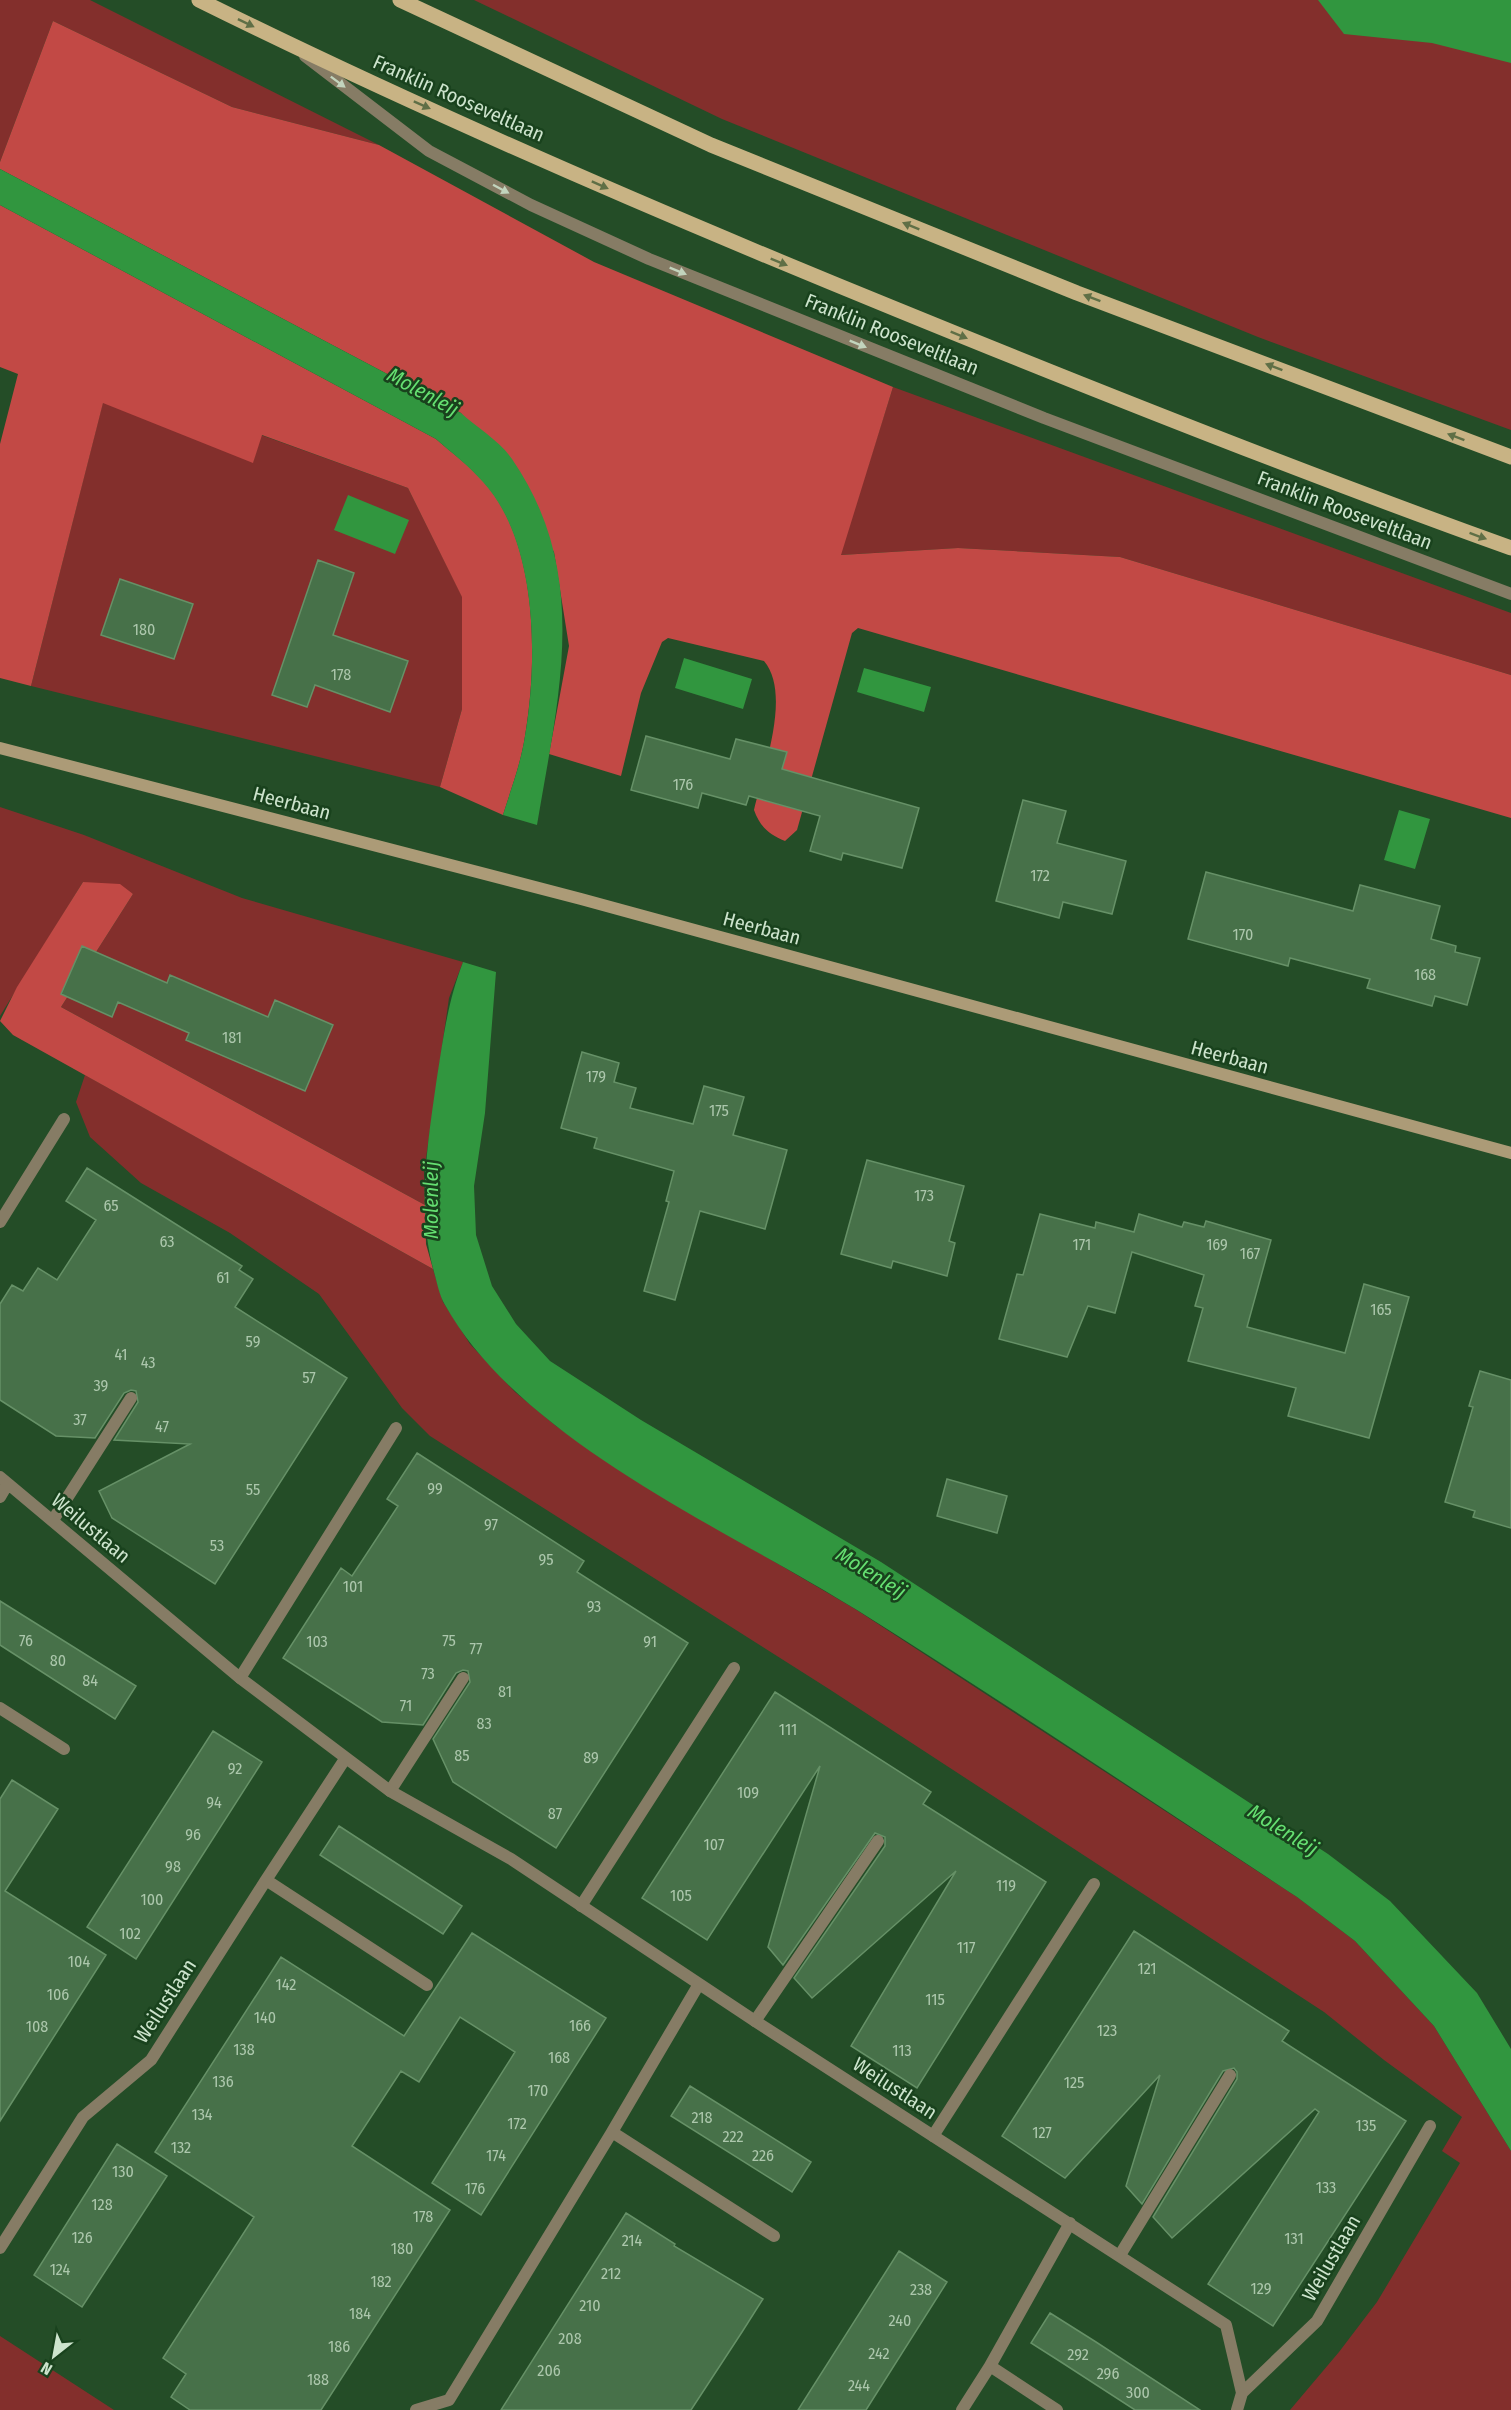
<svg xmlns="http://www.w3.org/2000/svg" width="1511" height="2410" font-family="'Fira Sans Condensed',sans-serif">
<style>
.green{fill:#832f2c}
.forest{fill:#c24945}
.water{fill:#31963f}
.building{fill:#477149;stroke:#669167;stroke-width:1.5}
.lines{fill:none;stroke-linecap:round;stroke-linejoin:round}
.lane{stroke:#867c65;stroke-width:12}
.street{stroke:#867c65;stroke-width:12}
.secondary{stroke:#ac9b77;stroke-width:12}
.primary{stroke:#c8b384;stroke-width:15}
.oneway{fill:#5f6f46}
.oneway2{fill:#c2d4bd}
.labels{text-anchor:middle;stroke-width:5;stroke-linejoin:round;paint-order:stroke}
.number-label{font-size:16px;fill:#acc7ac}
.street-label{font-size:20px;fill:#cde4cd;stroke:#19421d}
.water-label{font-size:21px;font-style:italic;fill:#65df71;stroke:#19421d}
</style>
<rect width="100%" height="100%" fill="#244d27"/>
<path class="green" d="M0 0H90L379 145 232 107 53 21 0 162Z
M474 0H1511V430L1258 337 722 119Z
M893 387 1511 613V675L1120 557 958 548 840 555Z
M103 402 253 462 261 435 408 488 462 596V709L440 787 31 686Z
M0 807 84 835 242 898 463 962 449 998 424 1172 425 1205 61 1007 133 894 83 882 0 1016Z
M85 1075 433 1269 443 1302 470 1344 515 1392 556 1426 640 1483 855 1609 1297 1897 1355 1941 1434 2026 1511 2151V2410H1290L1339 2352 1377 2302 1460 2163 1442 2151 1462 2117 1384 2060 1324 2012 829 1689 430 1436 402 1408 319 1294 230 1233 141 1183 90 1137 76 1102Z
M0 2336 114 2410H0Z"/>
<path class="forest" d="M53 21 232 107 379 145 594 262 893 387 841 555 958 548 1120 557 1511 675V818L858 628 852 633 797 830 785 841C769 834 760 827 754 810 763 770 792 694 764 661L668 638 662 642 641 693 621 776 549 754 569 646 554 552 461 413 0 169V162Z
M0 205 436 439C452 453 470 466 484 482 538 542 538 660 525 736 521 763 511 789 503 815L440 787 462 709V597L408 488 262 435 253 463 103 403 31 686 0 678V444L18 374 0 367Z
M83 882 120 884 133 894 61 1007 425 1205 426 1244 433 1269 13 1035 0 1021 17 987Z"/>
<path class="water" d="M1318 0H1511V63L1432 43 1344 34Z
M0 169 461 413C476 427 500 441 512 459 592 575 558 698 537 825L503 815C511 789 521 763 525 736 538 661 538 542 483 482 469 466 452 453 436 439L0 205Z
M348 495 409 520 395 554 334 530Z
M684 658 752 679 743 709 675 688Z
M864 668 931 687 924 712 857 692Z
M1399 810 1430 819 1415 869 1384 860Z
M463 962 496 972 485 1113 474 1186 476 1235 492 1286 516 1324 550 1361 641 1420 881 1562 1328 1854 1390 1901 1477 1993 1511 2049V2151L1434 2026 1355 1941 1297 1897C1151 1801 1005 1703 857 1610 727 1529 521 1441 445 1305 439 1295 437 1282 434 1272 417 1210 427 1147 436 1084 443 1040 447 1004 463 962Z"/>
<path class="building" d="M318 560 354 573 333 635 408 661 390 712 315 685 307 707 272 695Z
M120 579 193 604 174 659 101 635Z
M646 736 730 759 736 739 787 752 782 769 919 808 902 868 843 853 841 860 810 851 820 816 749 796 746 805 702 793 698 808 631 790Z
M1023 800 1066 811 1057 843 1126 861 1112 914 1063 902 1059 918 996 901Z
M1206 872 1353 911 1360 885 1440 906 1431 939 1456 946 1455 952 1480 958 1467 1005 1435 996 1432 1006 1367 988 1370 979 1290 958 1288 966 1188 939Z
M82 946 167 983 170 975 268 1017 275 1000 333 1025 305 1091 186 1040 189 1033 118 1002 112 1017 61 994Z
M582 1052 619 1063 614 1082 636 1088 630 1108 693 1124 704 1086 744 1097 733 1135 787 1150 765 1229 700 1211 675 1300 644 1291 669 1202 666 1201 674 1171 594 1148 597 1138 561 1128Z
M867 1160 964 1186 949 1241 955 1243 947 1276 893 1261 891 1268 841 1254Z
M87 1168 242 1266 239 1270 253 1279 235 1307 347 1378 215 1584 112 1518 99 1491 190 1444 114 1440 138 1402 136 1391 131 1390 124 1393 95 1438 56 1436 0 1400V1304L12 1285 23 1291 38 1268 57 1280 96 1220 66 1201Z
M1040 1214 1095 1228 1096 1222 1134 1232 1139 1214 1182 1227 1184 1222 1204 1227 1206 1221 1271 1240 1247 1327 1345 1353 1364 1284 1409 1297 1369 1438 1288 1416 1296 1388 1188 1361 1203 1308 1195 1306 1204 1275 1132 1252 1115 1313 1088 1306 1067 1357 999 1339 1017 1274 1023 1275Z
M1480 1371 1511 1380V1528L1473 1517 1475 1511 1445 1502 1473 1407 1469 1406Z
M417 1453 584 1561 577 1572 688 1643 556 1848 453 1782 433 1739 470 1682 468 1671 463 1670 456 1673 423 1725 382 1722 283 1658 341 1568 352 1576 398 1506 387 1499Z
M947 1479 1007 1496 997 1533 937 1516Z
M0 1601 136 1686 115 1719 0 1645Z
M775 1692 931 1792 923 1804 1046 1882 917 2088 851 2046 956 1871 812 1998 794 1978 885 1846V1837L875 1833 783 1965 768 1947 820 1766 707 1940 642 1898Z
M213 1731 262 1762 136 1959 87 1927Z
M12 1780 58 1809 5 1891 106 1955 0 2121V1799Z
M339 1826 462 1906 443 1934 320 1855Z
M1134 1931 1289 2031 1282 2041 1406 2121 1273 2326 1208 2284 1319 2112 1315 2109 1172 2238 1153 2217 1237 2079V2072L1234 2068 1223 2071 1142 2204 1126 2186 1160 2075 1065 2178 1002 2136Z
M472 1933 606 2018 481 2215 432 2183 515 2052 460 2017 419 2082 401 2071 352 2146 450 2210 321 2410H190L171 2397 186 2374 163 2358 254 2217 155 2152 281 1957 404 2036Z
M690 2086 811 2162 792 2192 671 2116Z
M117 2144 167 2176 82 2307 34 2275Z
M626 2213 675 2244 674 2246 763 2299 742 2332 691 2410H501Z
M899 2251 947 2282 866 2410H798Z
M1050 2313 1096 2342 1200 2410H1135L1061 2362 1031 2343Z"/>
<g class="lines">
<path class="lane" d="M305 56 429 151 531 205 649 259 1044 418 1511 594
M0 1222 64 1119
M53 1520 131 1398
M240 1678 396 1428
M390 1791 463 1678
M581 1906 734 1668
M755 2021 878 1841
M933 2136 1094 1884
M1120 2255 1230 2075"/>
<path class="street" d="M0 1477 240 1678 390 1791 511 1859 755 2021 1226 2325 1242 2393 1237 2410
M0 1497 7 1485
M0 1708 64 1749
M345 1759 266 1880 427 1985
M699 1984 612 2132 774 2236
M0 2248 83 2117 151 2060 266 1880
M1242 2393 1317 2321 1430 2126
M416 2410 449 2400 612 2132
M962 2410 990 2366
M1057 2410 990 2366 1070 2223"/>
<path class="secondary" d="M0 748 581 899 1511 1153"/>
<path class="primary" d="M199 0C427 113 662 214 898 310 1101 393 1305 474 1511 548
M400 0 711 145 1077 293 1511 457"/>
</g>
<defs><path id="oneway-solid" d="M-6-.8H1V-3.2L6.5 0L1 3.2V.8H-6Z" transform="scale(1.5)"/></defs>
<g class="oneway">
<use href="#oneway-solid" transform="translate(246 23) rotate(26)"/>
<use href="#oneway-solid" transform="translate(422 105) rotate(24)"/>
<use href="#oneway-solid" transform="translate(600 185) rotate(24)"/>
<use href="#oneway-solid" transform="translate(911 226) rotate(-158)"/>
<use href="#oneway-solid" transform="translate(779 262) rotate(22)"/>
<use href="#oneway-solid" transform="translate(1092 298) rotate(-159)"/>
<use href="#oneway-solid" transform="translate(959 335) rotate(22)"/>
<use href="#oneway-solid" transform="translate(1274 367) rotate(-159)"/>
<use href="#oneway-solid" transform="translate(1456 437) rotate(-159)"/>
<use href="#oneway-solid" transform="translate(1478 536) rotate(20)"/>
</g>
<g class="oneway2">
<use href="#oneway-solid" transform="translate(338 82) rotate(37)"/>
<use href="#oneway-solid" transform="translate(501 189) rotate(28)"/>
<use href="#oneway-solid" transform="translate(678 271) rotate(22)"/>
<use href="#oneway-solid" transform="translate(858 344) rotate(22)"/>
</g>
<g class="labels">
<g class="number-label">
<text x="144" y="635">180</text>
<text x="341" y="680">178</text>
<text x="683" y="790">176</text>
<text x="1040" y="881">172</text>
<text x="1243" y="940">170</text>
<text x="1425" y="980">168</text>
<text x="232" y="1043">181</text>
<text x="596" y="1082">179</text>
<text x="719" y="1116">175</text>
<text x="924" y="1201">173</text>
<text x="111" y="1211">65</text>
<text x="167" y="1247">63</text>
<text x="1082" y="1250">171</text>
<text x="1217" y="1250">169</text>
<text x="1250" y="1259">167</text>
<text x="223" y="1283">61</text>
<text x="1381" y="1315">165</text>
<text x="253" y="1347">59</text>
<text x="121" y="1360">41</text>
<text x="148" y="1368">43</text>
<text x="309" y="1383">57</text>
<text x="101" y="1391">39</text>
<text x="80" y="1425">37</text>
<text x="162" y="1432">47</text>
<text x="435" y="1494">99</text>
<text x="253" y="1495">55</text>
<text x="491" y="1530">97</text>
<text x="217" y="1551">53</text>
<text x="546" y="1565">95</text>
<text x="353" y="1592">101</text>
<text x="594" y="1612">93</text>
<text x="26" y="1646">76</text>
<text x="449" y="1646">75</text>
<text x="317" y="1647">103</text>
<text x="650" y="1647">91</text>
<text x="476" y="1654">77</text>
<text x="58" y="1666">80</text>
<text x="428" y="1679">73</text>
<text x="90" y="1686">84</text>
<text x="505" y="1697">81</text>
<text x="406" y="1711">71</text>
<text x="484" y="1729">83</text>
<text x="788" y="1735">111</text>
<text x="462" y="1761">85</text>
<text x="591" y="1763">89</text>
<text x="235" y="1774">92</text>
<text x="748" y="1798">109</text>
<text x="214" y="1808">94</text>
<text x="555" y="1819">87</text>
<text x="193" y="1840">96</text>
<text x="714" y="1850">107</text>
<text x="173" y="1872">98</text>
<text x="1006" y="1891">119</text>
<text x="681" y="1901">105</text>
<text x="152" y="1905">100</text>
<text x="130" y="1939">102</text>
<text x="966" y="1953">117</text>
<text x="79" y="1967">104</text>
<text x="1147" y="1974">121</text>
<text x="286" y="1990">142</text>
<text x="58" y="2000">106</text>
<text x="935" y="2005">115</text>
<text x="265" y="2023">140</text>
<text x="580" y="2031">166</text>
<text x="37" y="2032">108</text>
<text x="1107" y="2036">123</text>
<text x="244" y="2055">138</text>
<text x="902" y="2056">113</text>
<text x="559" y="2063">168</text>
<text x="223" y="2087">136</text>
<text x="1074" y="2088">125</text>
<text x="538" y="2096">170</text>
<text x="202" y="2120">134</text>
<text x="702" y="2123">218</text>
<text x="517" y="2129">172</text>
<text x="1366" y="2131">135</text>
<text x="1042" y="2138">127</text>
<text x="733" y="2142">222</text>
<text x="181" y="2153">132</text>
<text x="496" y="2161">174</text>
<text x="763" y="2161">226</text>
<text x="123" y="2177">130</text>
<text x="1326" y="2193">133</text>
<text x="475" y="2194">176</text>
<text x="102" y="2210">128</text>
<text x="423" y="2222">178</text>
<text x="82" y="2243">126</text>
<text x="1294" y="2244">131</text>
<text x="632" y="2246">214</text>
<text x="402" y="2254">180</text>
<text x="60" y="2275">124</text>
<text x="611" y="2279">212</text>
<text x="381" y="2287">182</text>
<text x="1261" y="2294">129</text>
<text x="921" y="2295">238</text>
<text x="590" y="2311">210</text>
<text x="360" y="2319">184</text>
<text x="900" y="2326">240</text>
<text x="570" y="2344">208</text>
<text x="339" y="2352">186</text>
<text x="879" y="2359">242</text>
<text x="1078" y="2360">292</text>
<text x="549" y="2376">206</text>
<text x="1108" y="2379">296</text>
<text x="318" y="2385">188</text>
<text x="859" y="2391">244</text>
<text x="1138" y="2398">300</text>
</g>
<g class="street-label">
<text transform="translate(459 98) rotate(24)" y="7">Franklin Rooseveltlaan</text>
<text transform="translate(892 334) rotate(22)" y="7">Franklin Rooseveltlaan</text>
<text transform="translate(1345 510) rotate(21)" y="7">Franklin Rooseveltlaan</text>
<text transform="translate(292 803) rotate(15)" y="7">Heerbaan</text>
<text transform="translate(762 928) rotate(15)" y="7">Heerbaan</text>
<text transform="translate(1230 1057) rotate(15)" y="7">Heerbaan</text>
<text transform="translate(91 1528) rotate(40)" y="7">Weilustlaan</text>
<text transform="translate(165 2001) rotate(-57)" y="7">Weilustlaan</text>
<text transform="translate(895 2088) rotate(33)" y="7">Weilustlaan</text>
<text transform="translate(1331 2258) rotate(-60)" y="7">Weilustlaan</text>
</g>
<g class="water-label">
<text transform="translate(423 392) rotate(29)" y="7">Molenleij</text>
<text transform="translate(431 1200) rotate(-90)" y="7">Molenleij</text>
<text transform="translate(871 1573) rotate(32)" y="7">Molenleij</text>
<text transform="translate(1283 1830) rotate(32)" y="7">Molenleij</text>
</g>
</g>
<g transform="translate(54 2356) rotate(211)" stroke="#19421d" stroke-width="4.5" paint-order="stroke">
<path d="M0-4.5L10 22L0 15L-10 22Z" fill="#cde4cd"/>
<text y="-9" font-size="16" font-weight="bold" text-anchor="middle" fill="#cde4cd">N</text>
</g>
</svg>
